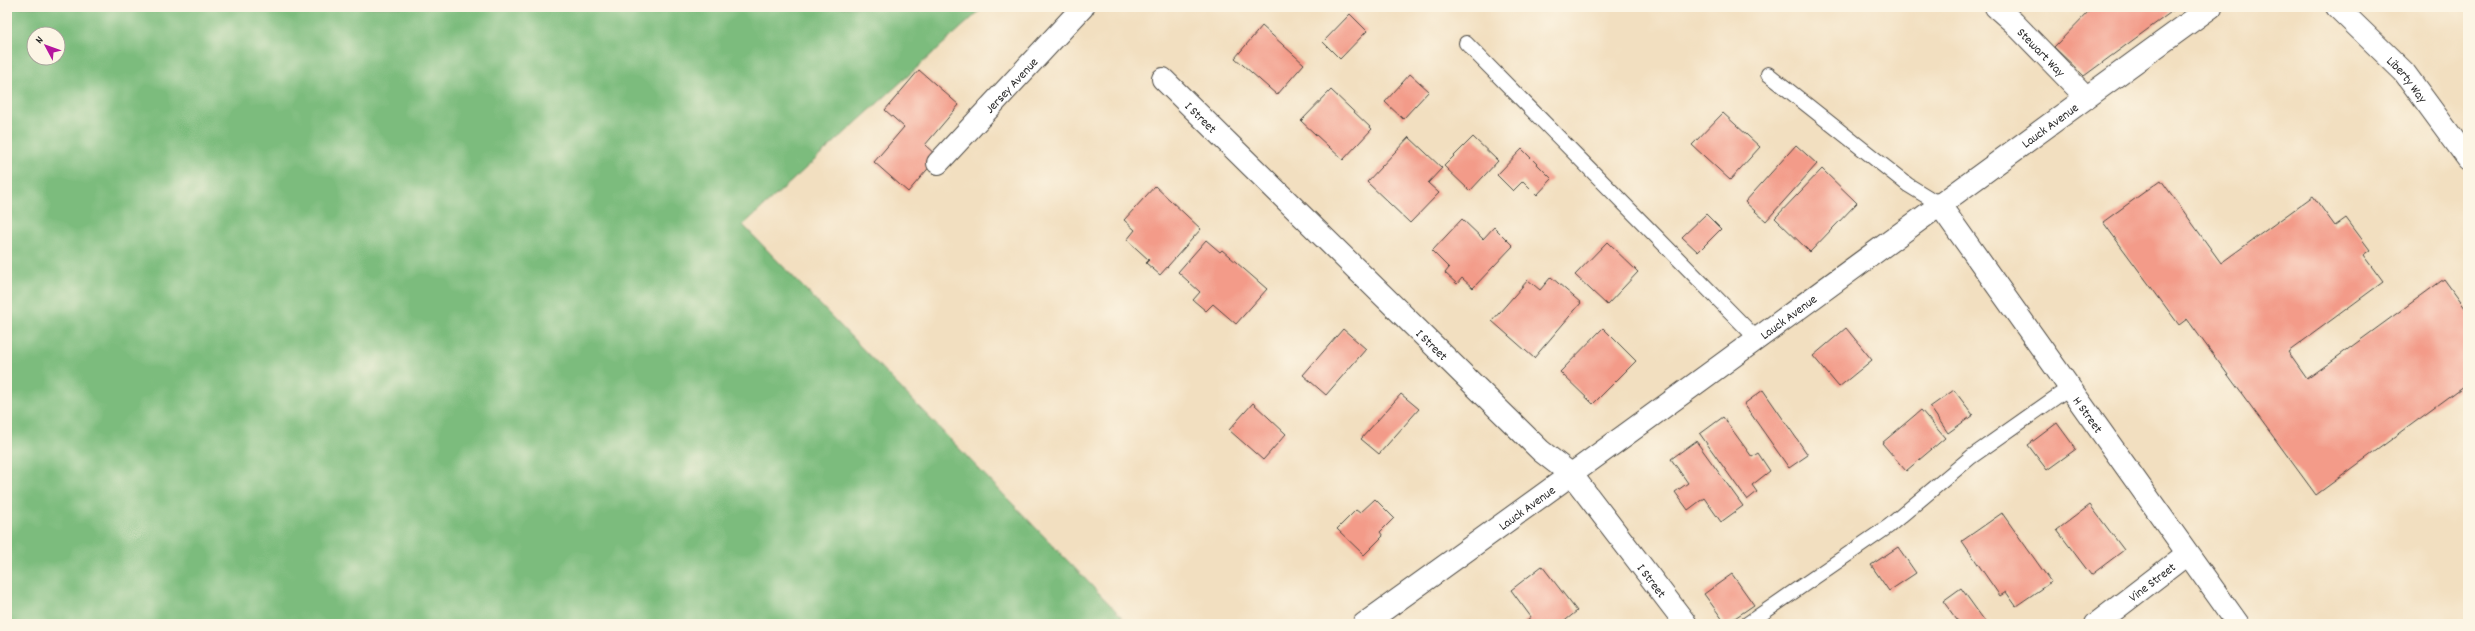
<svg xmlns="http://www.w3.org/2000/svg" width="2475" height="631" font-family="Dekko,sans-serif">
<style>
.forest{fill:#7cbc7d;stroke:#547454;fill-rule:evenodd}
.building{fill:#f39b89}
.lines{fill:none;stroke-linecap:round;stroke-linejoin:round}
.lane-casing{stroke:#494641;stroke-width:16}
.street-casing{stroke:#494641;stroke-width:24}
.secondary-casing{stroke:#494641;stroke-width:24}
.lane{stroke:#fff;stroke-width:14}
.street{stroke:#fff;stroke-width:22}
.secondary{stroke:#fff;stroke-width:22}
.labels{text-anchor:middle;stroke-width:3;stroke-linejoin:round;paint-order:stroke}
.street-label{font-size:13px;fill:#2b2b2b;stroke:#fcf5e5}
</style>
<rect width="100%" height="100%" fill="#fcf5e5"/>
<filter id="ink" filterUnits="userSpaceOnUse"><feTurbulence type="fractalNoise" baseFrequency=".025" numOctaves="2"/><feDisplacementMap in="SourceGraphic" scale="8" xChannelSelector="R" yChannelSelector="G"/><feConvolveMatrix kernelMatrix="1 2 1 2 8 2 1 2 1" color-interpolation-filters="sRGB"/></filter>
<filter id="wash" filterUnits="userSpaceOnUse"><feTurbulence type="fractalNoise" baseFrequency=".012" numOctaves="4" result="noise"/><feDisplacementMap in="SourceGraphic" scale="16" xChannelSelector="R" yChannelSelector="G"/><feGaussianBlur stdDeviation="0.9" result="paint"/><feColorMatrix in="noise" values="0 0 0 0 0 0 0 0 0 0 0 0 0 0 0 0 0 1.4 0 .05"/><feComposite in="paint" operator="in"/></filter>
<g filter="url(#wash)">
<rect width="100%" height="100%" fill="#f2dfc0"/>
<path class="forest" d="M7 7H984L743 225 1122 617 1117 624H7ZM34 34H58V58H34Z"/>
<g id="blocks">
<path class="building" d="M2093 7H2178L2084 76 2054 47Z
M1350 14 1367 31 1340 59 1323 42Z
M1262 26 1304 64 1277 95 1235 58Z
M919 70 959 105 925 145 938 157 908 192 874 162 904 127 885 110Z
M1410 74 1429 91 1403 119 1385 102Z
M1331 90 1372 129 1343 160 1301 121Z
M1723 113 1760 147 1730 180 1692 145Z
M1409 137 1442 168 1428 183 1439 193 1410 223 1367 182Z
M1473 137 1498 161 1470 191 1444 166Z
M1796 145 1817 164 1766 221 1745 202Z
M1522 149 1552 179 1537 195 1523 181 1513 191 1497 175Z
M1822 169 1857 203 1810 252 1775 218Z
M2161 180 2221 263 2313 196 2335 226 2346 218 2370 250 2363 255 2383 282 2288 352 2307 379 2444 279 2468 312V383L2316 495 2187 319 2179 325 2103 222Z
M1155 186 1201 229 1160 275 1146 263 1149 260 1127 240 1135 230 1124 220Z
M1706 214 1721 229 1698 252 1682 237Z
M1462 219 1483 239 1494 227 1513 246 1473 288 1462 278 1457 284 1445 273 1449 268 1432 251Z
M1206 240 1220 252 1222 250 1267 289 1236 324 1213 304 1206 311 1193 300 1200 292 1178 272Z
M1607 242 1638 272 1607 305 1575 275Z
M1551 277 1581 303 1534 358 1492 321 1528 280 1540 290Z
M1603 328 1636 361 1593 404 1560 372Z
M1846 328 1872 360 1839 387 1813 356Z
M1343 329 1366 349 1326 395 1303 375Z
M1763 390 1808 455 1789 468 1744 404Z
M1954 390 1973 415 1948 433 1930 407Z
M1401 394 1419 409 1379 454 1361 439Z
M1253 403 1286 434 1263 460 1229 430Z
M1921 410 1945 438 1906 471 1882 443Z
M1723 417 1752 457 1758 453 1770 471 1752 485 1757 492 1747 500 1700 434Z
M2057 423 2076 449 2047 470 2028 445Z
M1696 441 1743 506 1721 522 1704 498 1688 510 1675 492 1688 483 1671 459Z
M1375 499 1394 518 1380 532 1383 536 1364 555 1337 529 1356 510 1360 513Z
M2090 505 2124 550 2091 575 2057 530Z
M2002 513 2051 582 2016 606 2006 592 2000 596 1962 541Z
M1898 547 1916 573 1889 591 1871 565Z
M1542 566 1577 611 1561 624H1521L1531 617 1511 590Z
M1732 574 1754 605 1726 624 1704 594Z
M1961 588 1987 624H1960L1943 601Z"/>
</g>
</g>
<g filter="url(#ink)">
<use href="#blocks" fill-opacity="0" stroke="#494641" stroke-width="1"/>
<g class="lines">
<defs>
<path id="lane" d="M1466 43 1757 339
M1768 74 1908 185 1939 204
M1747 624 1889 526 1971 457 2069 388"/>
<g id="street">
<path id="s1" d="M1996 7 2014 23 2086 97"/>
<path id="s2" d="M1163 79 1541 451 1572 475 1686 624"/>
<path id="s3" d="M938 163 1083 7"/>
<path id="s4" d="M1939 204 2238 624"/>
<path id="s5" d="M1364 624C1648 421 1928 212 2211 7"/>
<path id="s6" d="M2096 624 2187 554"/>
</g>
<g id="secondary">
<path id="s7" d="M2337 7 2404 72 2468 159"/>
</g>
</defs>
<use href="#lane" class="lane-casing"/>
<use href="#street" class="street-casing"/>
<use href="#secondary" class="secondary-casing"/>
<use href="#lane" class="lane"/>
<use href="#street" class="street"/>
<use href="#secondary" class="secondary"/>
</g>
</g>
<g class="labels">
<g class="street-label">
<text dy="5" stroke="none"><textPath href="#s1" startOffset="64">Stewart Way</textPath></text>
<text dy="5" stroke="none"><textPath href="#s7" startOffset="101">Liberty Way</textPath></text>
<text dy="5" stroke="none"><textPath href="#s3" startOffset="107">Jersey Avenue</textPath></text>
<text dy="5" stroke="none"><textPath href="#s2" startOffset="54">I Street</textPath></text>
<text dy="5" stroke="none"><textPath href="#s5" startOffset="848">Lauck Avenue</textPath></text>
<text dy="5" stroke="none"><textPath href="#s5" startOffset="524">Lauck Avenue</textPath></text>
<text dy="5" stroke="none"><textPath href="#s2" startOffset="378">I Street</textPath></text>
<text dy="5" stroke="none"><textPath href="#s4" startOffset="258">H Street</textPath></text>
<text dy="5" stroke="none"><textPath href="#s5" startOffset="200">Lauck Avenue</textPath></text>
<text dy="5" stroke="none"><textPath href="#s2" startOffset="702">I Street</textPath></text>
<text dy="5" stroke="none"><textPath href="#s6" startOffset="70">Vine Street</textPath></text>
</g>
</g>
<rect width="2475" height="631" fill="none" stroke="#fcf5e5" stroke-width="24"/>
<g transform="translate(46 46) rotate(311)"><circle r="19" fill="#fcf5e5" stroke="#a8a49b"/>
<path d="M0-3L7 15L0 10L-7 15Z" fill="#b5179e"/>
<text y="-6" font-size="11" font-weight="bold" text-anchor="middle" fill="#2b2b2b">N</text>
</g>
</svg>
